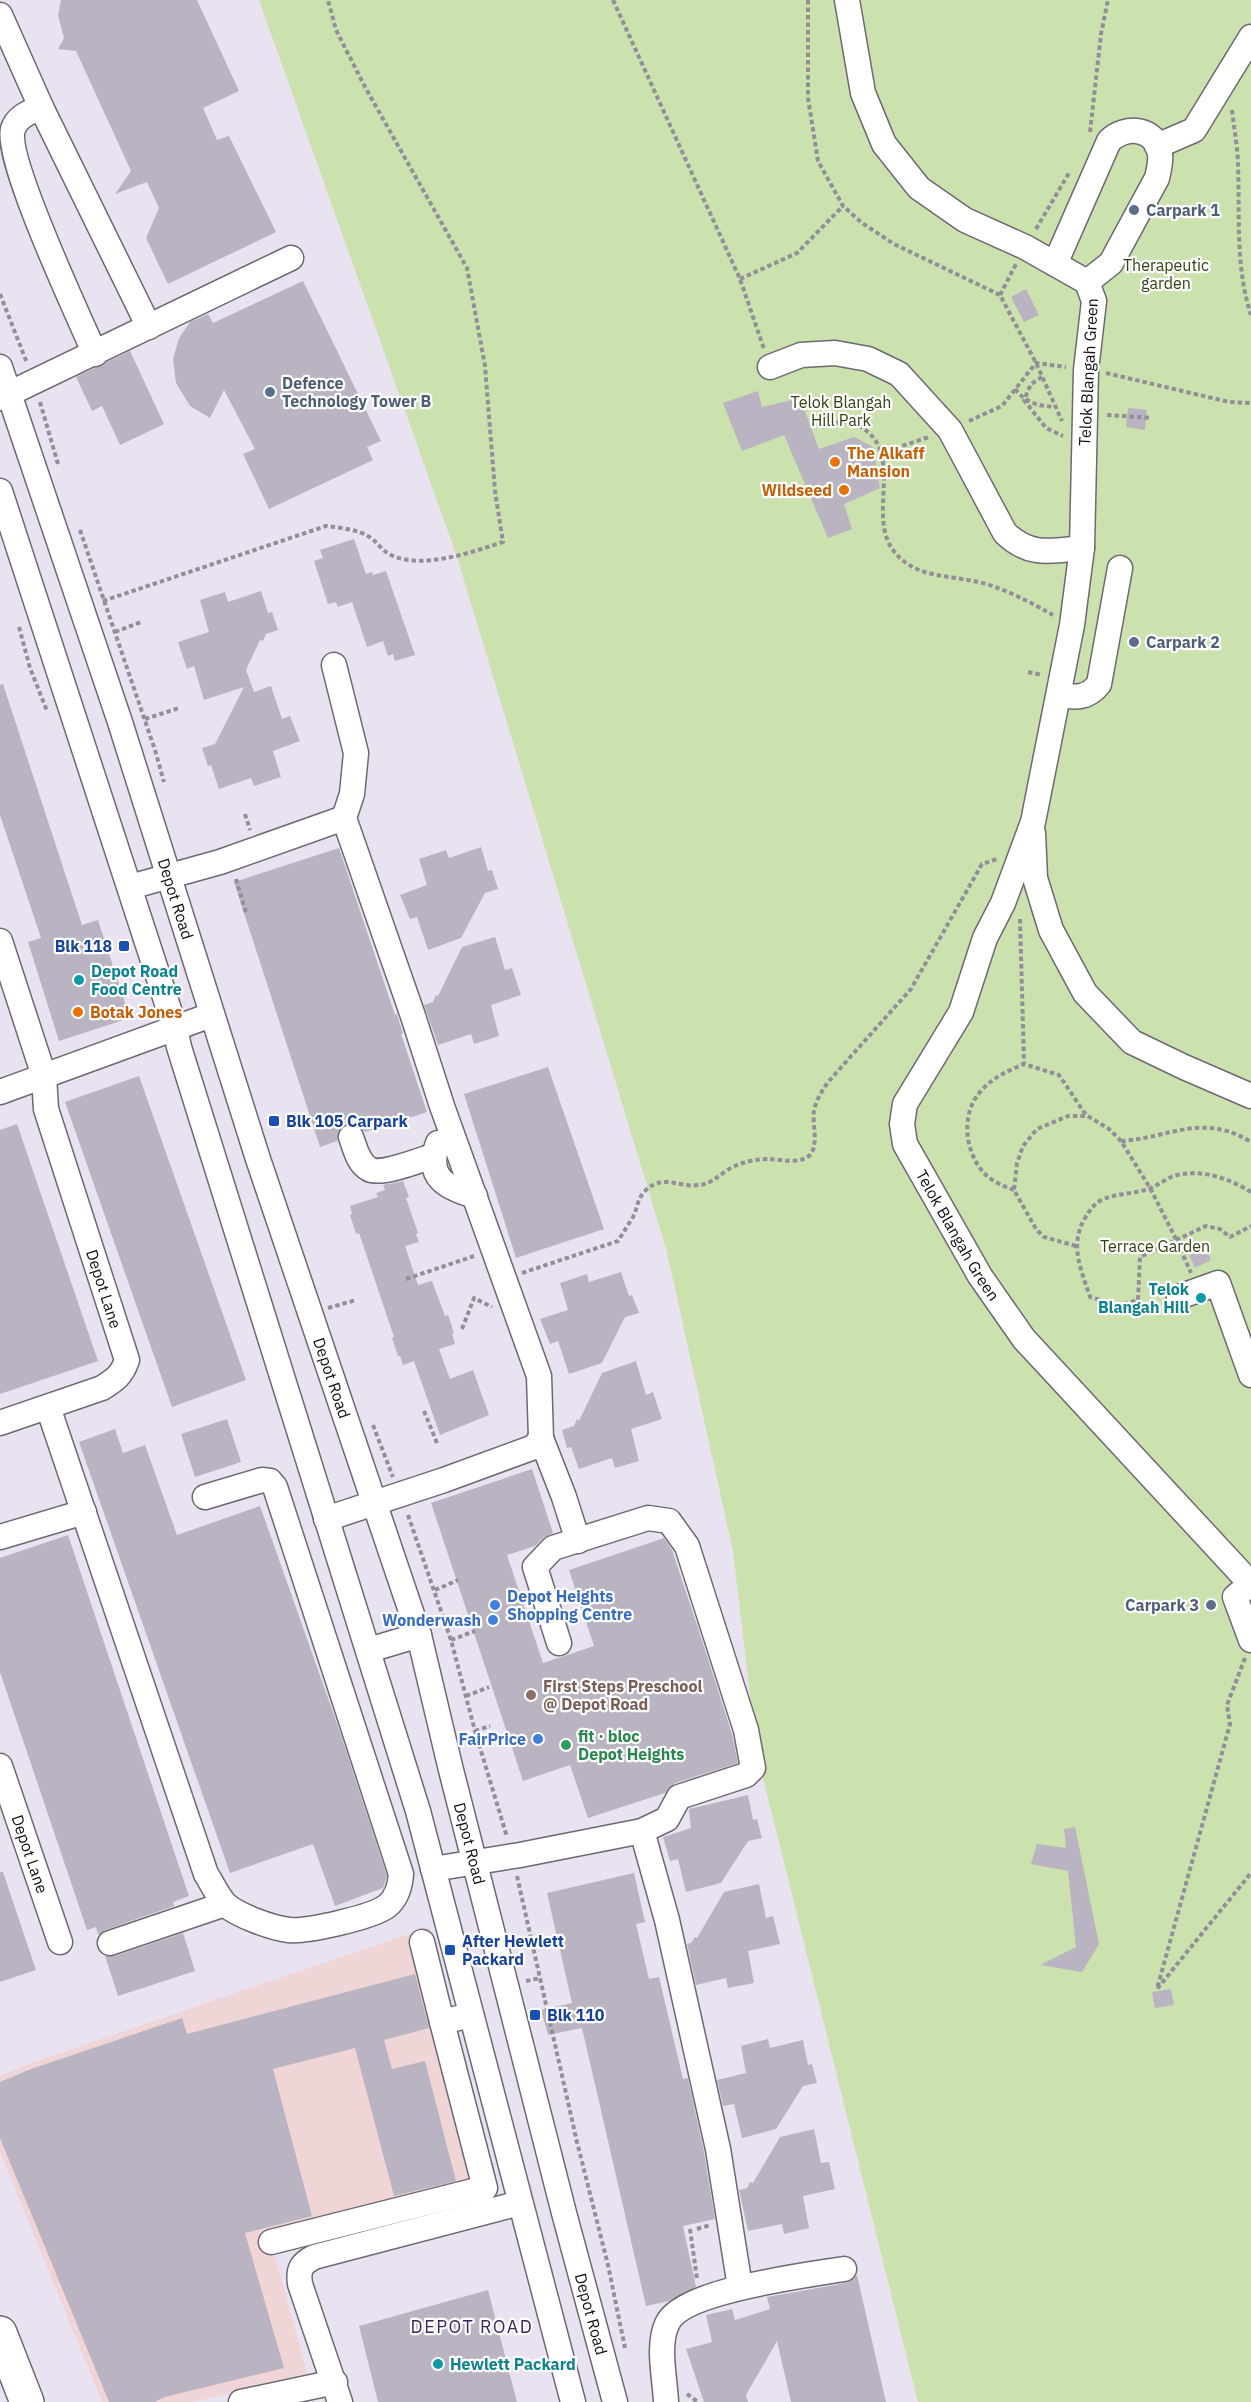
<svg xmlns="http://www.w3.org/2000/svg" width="1251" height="2402" font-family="'IBM Plex Sans',sans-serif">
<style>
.education{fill:#f0d5d6}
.green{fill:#cbe1ae}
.building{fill:#bab4c2}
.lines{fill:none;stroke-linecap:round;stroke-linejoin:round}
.minor-casing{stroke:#6e6874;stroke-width:27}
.highway-casing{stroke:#6e6874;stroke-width:36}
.path{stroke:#938e98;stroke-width:4;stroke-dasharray:4.5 3;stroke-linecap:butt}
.minor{stroke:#fff;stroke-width:24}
.highway{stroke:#fff;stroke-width:33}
.service-dot{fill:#5c6f8a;stroke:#fff;stroke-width:2}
.food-dot{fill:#e8710a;stroke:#fff;stroke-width:2}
.transit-dot{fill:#1a4fb4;stroke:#fff;stroke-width:2}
.culture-dot{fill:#0f9aa8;stroke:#fff;stroke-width:2}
.shop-dot{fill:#3f7fe0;stroke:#fff;stroke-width:2}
.education-dot{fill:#8d6e63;stroke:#fff;stroke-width:2}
.leisure-dot{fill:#2e9e5b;stroke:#fff;stroke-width:2}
.labels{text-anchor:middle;stroke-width:4.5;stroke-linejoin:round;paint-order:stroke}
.service-label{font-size:16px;font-weight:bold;fill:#4e5e75;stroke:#fff;text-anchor:start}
.park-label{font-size:16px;fill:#30420e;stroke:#fff}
.street-label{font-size:16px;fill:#120f14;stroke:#fff}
.food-label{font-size:16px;font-weight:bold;fill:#c56008;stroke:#fff;text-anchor:start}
.transit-label{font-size:16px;font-weight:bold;fill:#164399;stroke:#fff;text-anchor:start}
.culture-label{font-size:16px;font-weight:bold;fill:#0d838f;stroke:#fff;text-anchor:start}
.shop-label{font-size:16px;font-weight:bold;fill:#366cbe;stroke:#fff;text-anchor:end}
.education-label{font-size:16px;font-weight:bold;fill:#785e54;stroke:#fff;text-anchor:start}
.leisure-label{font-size:16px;font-weight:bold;fill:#27864d;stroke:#fff;text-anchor:start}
.neighbourhood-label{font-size:18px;letter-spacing:1.5px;fill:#3a2661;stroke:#fff}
</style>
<rect width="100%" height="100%" fill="#e9e3f1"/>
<path class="education" d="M429 1927 499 2192 274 2252 307 2373 194 2402H102L0 2152V2076L28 2064Z"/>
<path class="green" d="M259 0H1251V2402H918L757 1754 733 1551 667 1252 457 557Z"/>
<path class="building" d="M61 0H197L239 91 203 108 217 140 229 136 276 232 168 284 146 238 159 208 147 182 115 194 131 171 76 51 58 49 64 38 58 15Z
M303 281 381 441 367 447 373 460 269 509 243 454 255 449 224 390 210 418 190 406 176 383 173 359 179 338 190 322 208 314 213 323Z
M1026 289 1039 315 1024 322 1011 297Z
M130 351 164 424 120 445 102 406 92 411 76 377Z
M758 391 762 407 800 398 819 449 854 437 873 447 880 488 844 504 852 529 828 538 784 435 742 451 723 403Z
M1128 408 1147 410 1145 430 1126 427Z
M354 539 366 574 372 572 373 575 386 571 415 655 395 661 393 654 388 656 383 641 367 647 352 602 338 607 336 602 328 604 314 561 323 558 320 550Z
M261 591 268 613 272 612 278 630 266 634 263 641 260 640 246 670 254 692 271 686 282 719 290 716 300 741 273 751 281 777 254 786 251 778 219 789 211 765 208 766 202 748 215 744 244 687 204 700 194 666 187 669 178 642 209 632 200 600 225 592 228 602Z
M3 684 82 925 98 920 130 1018 59 1041 28 942 41 938 0 815V685Z
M481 847 488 871 492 870 498 889 485 893 461 938 428 950 417 917 410 919 400 895 427 885 419 859 446 850 449 858Z
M339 848 395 1015 397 1014 399 1021 403 1033 401 1034 427 1112 365 1132 360 1126 347 1123 340 1128 337 1141 320 1147 234 882Z
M495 937 505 970 512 968 521 995 491 1005 499 1036 474 1044 471 1034 438 1045 424 1005 433 1002 436 995 438 996 462 947Z
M548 1067 604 1229 516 1258 464 1094Z
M139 1076 246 1380 172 1407 65 1102Z
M17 1124 98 1361 0 1394V1130Z
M403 1181 409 1197 406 1198 418 1233 416 1234 419 1242 405 1246 418 1285 432 1281 445 1316 448 1315 454 1333 452 1334 455 1344 439 1349 450 1379 473 1370 489 1415 440 1435 414 1361 403 1365 400 1356H398L392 1338 394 1337 359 1233 356 1234 350 1215 352 1214 350 1206 378 1197 376 1193 385 1190 383 1185Z
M1202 1241 1211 1260 1195 1268 1186 1248Z
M621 1272 629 1296 632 1295 639 1313 625 1317 602 1363 569 1374 558 1341 550 1344 540 1319 568 1310 560 1283 587 1274 589 1282Z
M636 1361 646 1395 653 1392 662 1419 631 1429 639 1461 615 1468 612 1458 579 1469 571 1447 567 1448 562 1430 574 1426 577 1419 579 1421 602 1373Z
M227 1419 241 1462 195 1477 181 1434Z
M115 1429 123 1453 145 1445 177 1535 260 1506 340 1732 387 1876 383 1888 335 1906 313 1844 230 1873 79 1442Z
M532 1469 553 1533 543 1538 535 1546 507 1555 543 1663 594 1646 569 1570 664 1538 672 1550 700 1634 732 1734 738 1763 675 1783 665 1793 588 1818 570 1765 523 1781 431 1503Z
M68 1535 189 1896 173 1902 174 1906 105 1930 98 1935 96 1927 87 1930 0 1672V1558Z
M748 1795 753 1820 757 1819 762 1838 748 1841 721 1883 686 1892 678 1859 670 1861 663 1837 691 1828 689 1809Z
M1075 1827 1099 1944 1082 1972 1040 1965 1076 1947 1068 1871 1031 1864 1037 1844 1066 1848 1064 1829Z
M0 1872H3L36 1970 0 1982Z
M634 1873 645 1922 636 1924 649 1979 659 1977 683 2079 688 2078 704 2152 715 2219 683 2226 696 2287 669 2301 646 2306 582 2028 548 2035 541 2010 572 2003 547 1893Z
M759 1884 766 1918 773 1916 780 1944 748 1951 754 1983 728 1988 726 1978 696 1985 687 1944 691 1943 695 1937 697 1938 724 1892Z
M183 1933 195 1971 118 1996 105 1956H115Z
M415 1974 429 2028 384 2040 392 2069 425 2061 456 2181 394 2196 355 2048 273 2069 312 2216 245 2233 284 2368 165 2397 154 2402H109L0 2138V2082L31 2069 182 2018 187 2034Z
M1171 1989 1174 2005 1155 2008 1152 1992Z
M768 2039 770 2048 803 2040 808 2065 812 2064 817 2083 803 2086 776 2129 742 2138 734 2104 723 2106 717 2080 746 2073 741 2046Z
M814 2129 821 2163 829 2162 835 2189 803 2196 809 2228 784 2234 782 2224 748 2231 739 2190 747 2188 750 2182 753 2183 780 2137Z
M857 2275 886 2402H791L777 2341 746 2395 748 2402H704L686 2349 712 2342 706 2315 732 2309 735 2320 770 2309 767 2297 846 2283Z
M488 2290 517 2402H378L359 2326Z"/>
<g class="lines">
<defs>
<g id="minor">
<path id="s1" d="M847 0 863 93 884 144 919 188 965 220 1025 247 1087 282 1094 301 1086 370 1082 548 1072 625 1033 822 1003 903 985 938 961 1012 905 1104 902 1124 905 1144 980 1276 1024 1339 1251 1584"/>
<path d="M0 15 41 107"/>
<path d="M1157 146 1194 130 1251 37"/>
<path d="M1055 264 1109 141C1125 125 1156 127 1160 154 1161 162 1159 170 1157 178L1111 263 1087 282"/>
<path d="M95 354C79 317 4 158 13 129 17 116 31 112 41 107L149 327"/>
<path id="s2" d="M0 367 120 722 258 1159 419 1635 450 1766 564 2213 615 2402"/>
<path d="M770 367 801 355 835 353 868 359 899 374 950 430 1005 533C1030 557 1050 551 1082 548"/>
<path d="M0 398 291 258"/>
<path d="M0 491 175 1028 179 1047 418 1811 573 2402"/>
<path d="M334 665 356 753 352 794 344 818 413 1016 442 1106 539 1376 541 1438 564 1497 578 1541"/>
<path d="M1060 695C1076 698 1088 698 1099 684L1120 568"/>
<path d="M1033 833 1035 878 1051 930 1085 993 1132 1042 1184 1067 1251 1096"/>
<path d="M130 887 220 862 344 818"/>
<path id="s3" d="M0 941 44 1076 46 1109 127 1360C122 1375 115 1380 102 1388L0 1423"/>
<path d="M0 1092 211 1015"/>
<path d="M351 1137C355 1148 358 1163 369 1169 380 1176 420 1160 433 1156"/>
<path d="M438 1143C425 1177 446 1188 475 1196"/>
<path d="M1179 1297 1218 1283 1251 1375"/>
<path d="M48 1407 206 1874C212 1883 218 1897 226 1905 239 1916 272 1928 289 1930 307 1932 373 1917 387 1906 397 1898 400 1887 401 1874L275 1487 270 1481 262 1480 205 1497"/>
<path d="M326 1519 444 1480 534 1447 541 1438"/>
<path d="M0 1537 84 1512"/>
<path d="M1250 1584 1235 1597 1251 1640"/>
<path d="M369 1650 419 1635"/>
<path id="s4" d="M0 1766 60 1942"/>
<path d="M642 1831 667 1920 718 2149 740 2287"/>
<path d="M433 1869 520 1855 642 1831 667 1819 679 1797 746 1775 753 1768 746 1730 687 1546 669 1521 648 1518 553 1548 535 1567 559 1643"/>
<path d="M422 1942 442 2022"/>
<path d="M110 1943 225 1904"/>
<path d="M271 2242 485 2188 442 2022 471 2015"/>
<path d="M241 2402 335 2382"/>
<path d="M340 2402 300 2284C298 2269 301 2264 314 2257L520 2203"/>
<path d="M666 2402C665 2378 657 2346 667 2324 681 2290 809 2275 844 2269"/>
</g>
<path id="highway" d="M0 2333 27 2402"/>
</defs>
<use href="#minor" class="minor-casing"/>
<use href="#highway" class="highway-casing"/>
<path class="path" d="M613 0 740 279 764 349
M808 0V98L818 161 843 206 862 223 894 244 1000 295 1036 363 1062 421
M1232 110C1234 129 1238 148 1238 166 1240 217 1235 266 1251 315
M1090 132 1101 34 1108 0
M1036 229 1069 173
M1135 264 1146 271
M740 279 797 253 843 206
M0 294 27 363
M1000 295 1016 264
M1106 373 1229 402 1251 403
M1042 377 1031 384 1024 400 1046 428 1063 436
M1015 389C1027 404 1039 406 1057 407
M40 402 58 464
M1107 415 1151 418
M969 421 1002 406 1036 363 1066 367
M822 427C835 422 848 419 861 427 905 453 867 515 893 550 916 581 954 574 986 584 1009 591 1032 603 1053 615
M881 453 929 437
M80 530 155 750 164 782
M103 601 326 526C341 528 358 529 371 538 379 544 383 552 393 556 424 569 473 552 503 542L495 491 485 366 467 268 365 87 336 30 328 0
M19 627 30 668 47 711
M115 632 141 622
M1028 672 1042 675
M145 719 179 708
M245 814 250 830
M236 879 246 913
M1020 919 1024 1064
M1121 1141C1170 1138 1202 1112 1251 1142
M1014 1190C1003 1186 991 1181 983 1172 964 1150 961 1112 981 1091 993 1077 1008 1071 1024 1064L1059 1075 1086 1115 1109 1129 1121 1141 1150 1188 1176 1239 1191 1273
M1251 1192C1230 1179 1203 1169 1177 1175 1167 1177 1158 1186 1148 1189 1134 1194 1118 1193 1104 1199 1095 1202 1090 1210 1085 1218 1069 1245 1081 1269 1090 1297L1119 1305 1138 1300 1140 1257 1206 1226 1220 1229 1230 1237 1251 1226
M1076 1246 1044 1237 1036 1229 1014 1190 1017 1163 1023 1146 1037 1129 1068 1116H1085
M522 1273 618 1241C623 1233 628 1225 633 1217 638 1207 637 1198 647 1189 665 1174 678 1188 699 1185 710 1184 717 1177 726 1171 739 1162 755 1159 770 1159 781 1160 801 1164 810 1155 819 1145 812 1124 814 1111 816 1100 822 1091 828 1082L911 989 982 864 997 859
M406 1279 474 1256
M328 1308 356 1300
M462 1329 474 1298 492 1307
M424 1411 437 1443
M373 1425 393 1477
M408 1515 451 1640 475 1731 507 1837
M435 1590 458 1580
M451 1640 475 1631
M1245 1658 1227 1705 1230 1724 1157 1989 1251 1873
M466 1696 489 1687
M475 1731 490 1726
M517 1876 577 2142 608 2265 625 2348
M526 1981 541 1978
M690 2229 697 2279
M697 2229 710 2225
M687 2394 698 2402"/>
<use href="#minor" class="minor"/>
<use href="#highway" class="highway"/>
</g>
<g class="service-dot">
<circle cx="1134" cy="210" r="6"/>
<circle cx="270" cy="392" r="6"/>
<circle cx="1134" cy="642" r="6"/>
<circle cx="1211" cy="1605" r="6"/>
</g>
<g class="food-dot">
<circle cx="835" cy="462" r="6"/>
<circle cx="844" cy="490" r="6"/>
<circle cx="78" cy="1012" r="6"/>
</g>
<g class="transit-dot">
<rect x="118" y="940" width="12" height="12" rx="3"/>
<rect x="268" y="1115" width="12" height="12" rx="3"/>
<rect x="444" y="1944" width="12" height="12" rx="3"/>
<rect x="529" y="2009" width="12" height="12" rx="3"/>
</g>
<g class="culture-dot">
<circle cx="79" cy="980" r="6"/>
<circle cx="1201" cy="1298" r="6"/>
<circle cx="438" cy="2364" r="6"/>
</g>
<g class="shop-dot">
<circle cx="495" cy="1605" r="6"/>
<circle cx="493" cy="1620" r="6"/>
<circle cx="538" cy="1739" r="6"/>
</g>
<circle class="education-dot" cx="531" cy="1695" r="6"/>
<circle class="leisure-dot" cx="566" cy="1745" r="6"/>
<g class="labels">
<g class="service-label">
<text x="1146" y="216">Carpark 1</text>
<text x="282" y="389">Defence<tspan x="282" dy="18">Technology Tower B</tspan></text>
<text x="1146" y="648">Carpark 2</text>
<text x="1199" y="1611" text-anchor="end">Carpark 3</text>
</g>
<g class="park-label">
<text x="1166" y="271">Therapeutic<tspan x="1166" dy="18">garden</tspan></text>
<text x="841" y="408">Telok Blangah<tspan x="841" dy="18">Hill Park</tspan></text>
<text x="1155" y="1252">Terrace Garden</text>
</g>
<g class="street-label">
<text transform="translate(1088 372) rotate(-87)" y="6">Telok Blangah Green</text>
<text dy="6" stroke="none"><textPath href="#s2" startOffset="560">Depot Road</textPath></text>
<text dy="6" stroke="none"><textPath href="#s1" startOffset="1402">Telok Blangah Green</textPath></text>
<text dy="6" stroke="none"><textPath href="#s3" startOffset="364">Depot Lane</textPath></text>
<text dy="6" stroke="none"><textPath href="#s2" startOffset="1064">Depot Road</textPath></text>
<text dy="6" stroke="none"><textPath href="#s2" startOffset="1550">Depot Road</textPath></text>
<text dy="6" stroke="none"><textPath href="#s4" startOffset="93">Depot Lane</textPath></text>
<text dy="6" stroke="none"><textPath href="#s2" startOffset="2036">Depot Road</textPath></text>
</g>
<g class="food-label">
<text x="847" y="459">The Alkaff<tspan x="847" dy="18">Mansion</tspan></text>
<text x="832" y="496" text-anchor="end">Wildseed</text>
<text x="90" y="1018">Botak Jones</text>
</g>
<g class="transit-label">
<text x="112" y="952" text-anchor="end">Blk 118</text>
<text x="286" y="1127">Blk 105 Carpark</text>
<text x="462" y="1947">After Hewlett<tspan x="462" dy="18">Packard</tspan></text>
<text x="547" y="2021">Blk 110</text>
</g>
<g class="culture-label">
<text x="91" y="977">Depot Road<tspan x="91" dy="18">Food Centre</tspan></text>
<text x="1189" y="1295" text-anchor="end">Telok<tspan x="1189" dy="18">Blangah Hill</tspan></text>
<text x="450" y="2370">Hewlett Packard</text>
</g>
<g class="shop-label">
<text x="507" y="1602" text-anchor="start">Depot Heights<tspan x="507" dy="18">Shopping Centre</tspan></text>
<text x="481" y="1626">Wonderwash</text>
<text x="526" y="1745">FairPrice</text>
</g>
<g class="education-label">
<text x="543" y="1692">First Steps Preschool<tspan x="543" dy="18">@ Depot Road</tspan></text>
</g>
<g class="leisure-label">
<text x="578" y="1742">fit · bloc<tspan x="578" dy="18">Depot Heights</tspan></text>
</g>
<g class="neighbourhood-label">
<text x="472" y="2333">DEPOT ROAD</text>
</g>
</g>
</svg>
